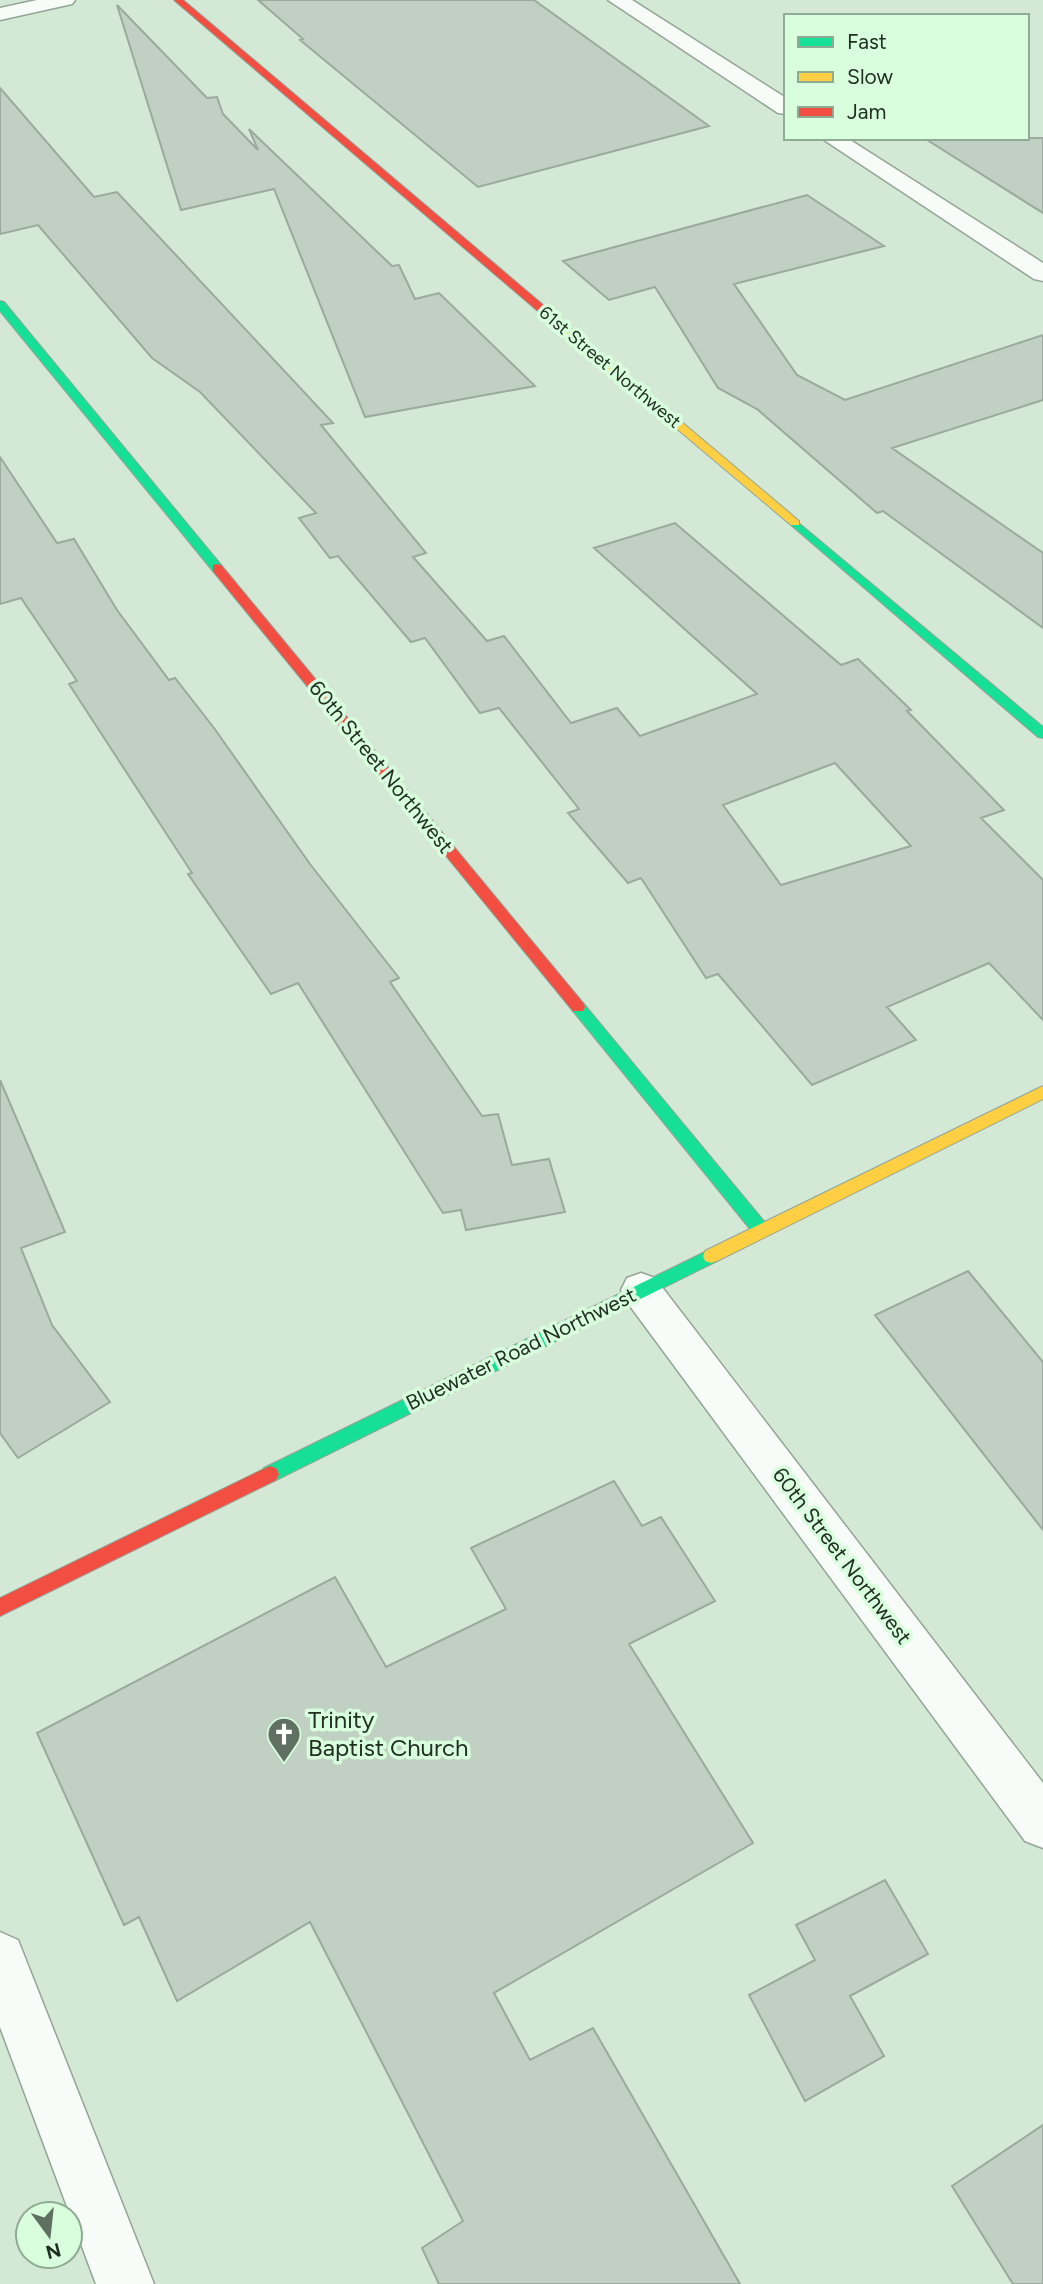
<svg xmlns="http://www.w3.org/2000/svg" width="1043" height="2284" font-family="Figtree,sans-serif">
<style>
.building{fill:#c0d0c2;stroke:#9aaa9c;stroke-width:2;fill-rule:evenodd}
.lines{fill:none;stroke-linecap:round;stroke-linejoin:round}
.street-casing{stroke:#94a496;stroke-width:3}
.fast-casing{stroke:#94a496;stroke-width:2}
.slow-casing{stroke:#94a496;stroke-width:2}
.jam-casing{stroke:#94a496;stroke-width:2}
.street{fill:#f8fcf9;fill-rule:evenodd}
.fast{fill:#16e098;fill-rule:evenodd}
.slow{fill:#ffcf43;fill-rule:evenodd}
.jam{fill:#f24e42;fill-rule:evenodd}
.labels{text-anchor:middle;stroke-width:7;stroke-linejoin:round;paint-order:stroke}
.far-street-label{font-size:18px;fill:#212f23;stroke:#d8fedd}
.street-label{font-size:21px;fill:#212f23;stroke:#d8fedd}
.near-poi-label{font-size:24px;fill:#212f23;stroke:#d8fedd;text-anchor:start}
</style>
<rect width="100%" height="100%" fill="#d3e9d6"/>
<path class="building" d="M258 0H534L709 126 478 187 300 40 303 39Z
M117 5 207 98 217 97 223 114 258 150 249 129 392 266 399 265 415 299 439 293 535 386 365 417 274 189 181 210Z
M0 88 94 197 117 192 333 423 321 425 426 553 413 557 487 641 504 636 571 723 617 708 640 736 757 694 594 548 675 523 841 665 858 659 911 710 907 711 1004 810 981 818 1043 880V1020L989 963 887 1007 916 1040 812 1085 718 974 706 978 641 878 628 883 568 813 579 809 499 708 480 713 425 638 411 642 338 556 330 558 299 518 316 513 200 392 152 358 38 225 0 234ZM835 763 911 846 781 885 723 805Z
M924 138H1043V213Z
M807 195 884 246 734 284 797 375 845 400 1043 335V400L892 448 1043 553V628L883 511 877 513 757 409 718 388 655 287 609 300 563 261Z
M0 457 57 543 74 539 117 610 169 680 175 678 214 728 310 864 399 978 390 982 482 1116 498 1114 512 1165 549 1159 565 1212 466 1230 461 1210 443 1213 298 983 271 994 188 874 192 873 69 684 77 681 21 598 0 604Z
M0 1080 65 1232 21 1248 52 1325 110 1402 18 1458 0 1433Z
M968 1271 1043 1362V1530L875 1315Z
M614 1481 642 1526 661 1517 715 1601 629 1644 753 1843 494 1993 530 2060 593 2028 740 2284H439L422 2248 463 2221 310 1922 177 2001 139 1917 124 1925 37 1733 335 1577 386 1667 506 1609 471 1548Z
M885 1880 928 1954 850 1996 884 2056 805 2101 749 1995 815 1960 796 1925Z
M1043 2125V2284H1013L952 2186Z"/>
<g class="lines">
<defs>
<path id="street" d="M37 0H75L72 4 0 20V8Z
M608 0H632L786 98V114L778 113Z
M821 138H847L1043 263V281L1034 279Z
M641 1273 655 1278 1043 1783V1848L1025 1841 627 1302 621 1290 627 1278Z
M0 1932 18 1940 154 2284H96L0 2027Z"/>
<path id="fast" d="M0 301 4 302 221 565V571H213L0 311Z
M795 520 1043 727V738L1038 737 791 525V521Z
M578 1002 583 1003 767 1225 769 1230 767 1235H755L573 1011 571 1007 573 1003Z
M711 1249 717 1251 719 1256 717 1261 276 1480 270 1482 264 1480 261 1474 264 1468Z"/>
<path id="slow" d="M560 326H568L799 521V525H791L560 330Z
M1043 1086V1099L717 1261 711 1263 705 1261 703 1256 705 1251Z"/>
<path id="jam" d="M174 0H183L568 326V330H560Z
M217 564 221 565 583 1003 585 1007 583 1011H573L213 571V565Z
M270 1466 276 1468 279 1474 276 1480 0 1616V1598Z"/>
</defs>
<use href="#street" class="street-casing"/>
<use href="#fast" class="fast-casing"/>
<use href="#slow" class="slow-casing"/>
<use href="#jam" class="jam-casing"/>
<use href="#street" class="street"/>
<use href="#fast" class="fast"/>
<use href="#slow" class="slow"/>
<use href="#jam" class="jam"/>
</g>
<defs>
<symbol id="church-pin" viewBox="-11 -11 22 30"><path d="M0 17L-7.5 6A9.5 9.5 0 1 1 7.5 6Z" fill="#5f7062" stroke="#d8fedd"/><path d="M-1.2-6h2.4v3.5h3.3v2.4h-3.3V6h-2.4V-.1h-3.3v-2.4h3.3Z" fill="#fff"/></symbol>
</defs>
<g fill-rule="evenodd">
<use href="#church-pin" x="265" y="1715" width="38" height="52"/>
</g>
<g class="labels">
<g class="far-street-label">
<text transform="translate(610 367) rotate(40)" y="6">61st Street Northwest</text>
</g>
<g class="street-label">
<text transform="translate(381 767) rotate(51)" y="7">60th Street Northwest</text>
<text transform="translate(521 1349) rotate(-26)" y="7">Bluewater Road Northwest</text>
<text transform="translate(842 1556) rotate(53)" y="7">60th Street Northwest</text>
</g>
<g class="near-poi-label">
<text x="308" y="1728">Trinity<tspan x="308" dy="28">Baptist Church</tspan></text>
</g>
</g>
<rect x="784" y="14" width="245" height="126" fill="#d8fedd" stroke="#8fab93" stroke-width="2"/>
<rect x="798" y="37" width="35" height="10" fill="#16e098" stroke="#8fab93" stroke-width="2"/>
<text x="847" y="49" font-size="21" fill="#212f23">Fast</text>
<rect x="798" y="72" width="35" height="10" fill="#ffcf43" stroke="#8fab93" stroke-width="2"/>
<text x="847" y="84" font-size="21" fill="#212f23">Slow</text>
<rect x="798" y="107" width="35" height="10" fill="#f24e42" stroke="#8fab93" stroke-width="2"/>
<text x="847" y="119" font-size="21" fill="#212f23">Jam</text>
<g transform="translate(49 2235) rotate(165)"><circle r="33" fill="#d8fedd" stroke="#8fab93" stroke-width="2"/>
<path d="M0-5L12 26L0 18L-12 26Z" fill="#5f7062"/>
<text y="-10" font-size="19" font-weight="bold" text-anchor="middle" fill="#212f23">N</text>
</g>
</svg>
